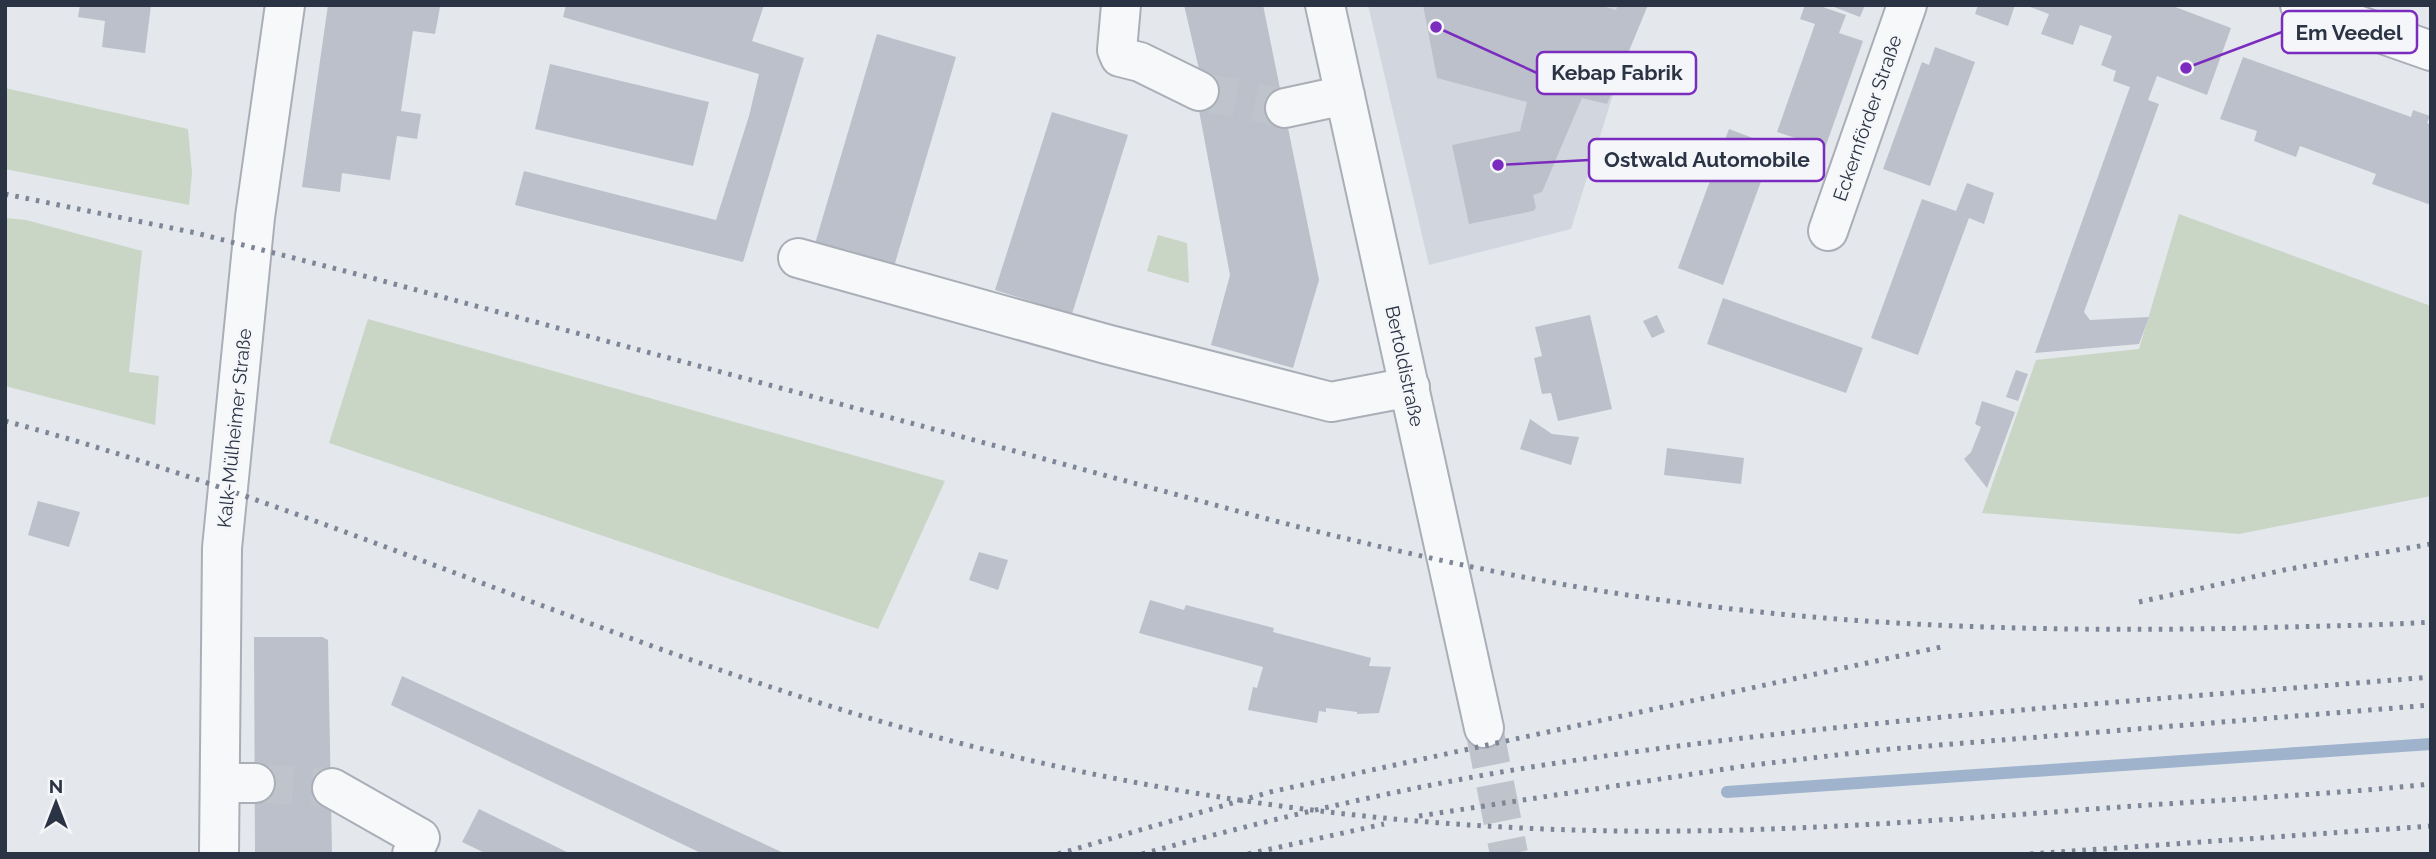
<svg xmlns="http://www.w3.org/2000/svg" width="2436" height="859" font-family="Raleway,sans-serif">
<style>
.built{fill:#d2d6de}
.green{fill:#c9d6c5}
.lines{fill:none;stroke-linecap:round;stroke-linejoin:round}
.stream{stroke:#9fb4cc;stroke-width:12}
.building{fill:#bbc0ca}
.minor-tunnel{stroke:#bfc3cb;stroke-width:38;stroke-dasharray:38 19;stroke-linecap:butt}
.minor-casing{stroke:#a9aeb7;stroke-width:42}
.minor{stroke:#f7f8fa;stroke-width:38}
.rail{stroke:#7d8696;stroke-width:5;stroke-dasharray:3.5 7;stroke-linecap:butt}
.labels{text-anchor:middle;stroke-width:5;stroke-linejoin:round;paint-order:stroke}
.street-label{font-size:19px;fill:#2b3445;stroke:#f4f6f9}
.leader{fill:none;stroke:#7b2cbf;stroke-width:2.5}
.callout-dot{fill:#7b2cbf;stroke:#f4f6f9;stroke-width:2.5}
.callout{fill:#f4f6f9;stroke:#7b2cbf;stroke-width:2.5}
.callout-label{font-size:21px;text-anchor:middle;font-weight:bold;fill:#2b3445}
</style>
<rect width="100%" height="100%" fill="#e4e7ec"/>
<path class="built" d="M1368 5H1641L1571 229 1429 265Z"/>
<path class="green" d="M5 88 188 129 192 173 189 205 5 169Z
M2179 214 2431 306V496L2239 534 1982 513 2036 360 2139 349Z
M5 218 26 220 142 251 129 372 159 376 155 425 5 386Z
M1158 235 1187 243 1189 283 1147 271Z
M368 319 945 481 878 629 329 443Z"/>
<g class="lines">
<path class="stream" d="M1727 792 2431 744"/>
</g>
<path class="building" d="M80 5H151L145 53 102 47 105 21 78 17Z
M328 5 440 7 435 34 413 31 401 111 421 114 417 139 397 136 390 180 342 173 340 192 302 187Z
M566 5H764L752 41 804 58 743 262 515 205 524 171 716 220 749 116 759 74 563 17Z
M1184 5H1263L1319 280 1293 368 1211 345 1230 275 1197 100 1202 82Z
M1423 5H1599L1616 10 1618 5H1648L1607 104 1582 98 1542 192 1533 195 1536 208 1533 211 1469 224 1452 145 1520 131 1527 102 1437 78Z
M1805 5H1817L1846 15 1839 33 1863 41 1825 148 1777 132 1815 24 1800 19Z
M1829 5H1865L1860 17Z
M1978 5H2015L2008 26 1975 14Z
M2025 5H2170L2231 28 2207 95 2157 76 2148 100 2159 104 2084 312 2090 320 2149 317 2139 344 2035 353 2130 87 2113 81 2116 71 2101 65 2112 36 2080 25 2073 45 2041 34 2049 14Z
M877 34 956 57 893 270 814 247Z
M1935 47 1975 62 1930 186 1883 169 1922 62 1929 65Z
M2243 57 2411 117 2413 110 2430 116 2427 123 2431 125V205L2372 184 2376 174 2300 146 2296 157 2254 141 2257 131 2220 119Z
M550 64 709 102 693 166 535 129Z
M1052 112 1128 135 1072 314 995 290Z
M1729 129 1774 146 1723 285 1678 268Z
M1967 183 1994 193 1984 224 1969 218 1918 355 1871 338 1922 199 1956 211Z
M1723 298 1863 348 1846 393 1707 344Z
M1590 315 1612 409 1558 421 1551 393 1542 394 1534 358 1542 356 1535 327Z
M1657 315 1665 332 1652 338 1643 321Z
M2016 370 2028 374 2018 401 2006 397Z
M1982 401 2015 412 1987 488 1964 459 1971 452 1981 427 1975 424Z
M1530 419 1552 434 1579 437 1571 465 1520 449Z
M1667 448 1744 458 1741 484 1664 475Z
M38 501 80 512 69 547 28 535Z
M979 552 1008 560 998 590 969 580Z
M1150 600 1184 610 1186 605 1274 628 1273 632 1371 658 1369 666 1391 667 1379 713 1357 714V712L1326 708V712L1319 711 1317 723 1248 710 1253 687 1257 688 1263 667 1139 633Z
M254 637H322L328 640 332 854H255Z
M402 676 786 854H703L391 705Z
M479 809 571 854H487L462 842Z"/>
<g class="lines">
<path class="minor-tunnel" d="M1199 91 1285 108
M1484 728 1509 854
M255 783 332 788"/>
<defs>
<path id="minor" d="M1121 5 1117 50 1120 57 1140 62 1199 91
M1325 5 1484 728
M2300 5 2431 51
M1285 108 1345 95
M1828 231 1907 5
M798 258 1106 344 1331 402 1410 387
M220 783H255
M332 788 420 838 412 854
M219 854 222 548 255 217 285 5"/>
</defs>
<use href="#minor" class="minor-casing"/>
<use href="#minor" class="minor"/>
<path class="rail" d="M5 194 196 233 372 278 1256 516C1395 552 1534 583 1676 602 1867 628 2060 632 2252 628 2312 626 2371 626 2431 622
M5 421C323 506 622 653 940 738 1162 797 1390 828 1620 831 1782 833 1944 820 2107 808 2215 800 2323 795 2431 784
M2139 602 2284 570 2431 544
M1419 816 1745 766 1879 750 2431 705
M1058 854 1270 792 1941 647
M1142 854C1278 817 1418 784 1557 763 1847 719 2139 701 2431 677
M1248 854 1384 824
M2030 854 2431 826"/>
</g>
<g class="labels">
<g class="street-label">
<text transform="translate(1867 118) rotate(-71)" y="7">Eckernförder Straße</text>
<text transform="translate(1405 366) rotate(78)" y="7">Bertoldistraße</text>
<text transform="translate(234 428) rotate(-84)" y="7">Kalk-Mülheimer Straße</text>
</g>
</g>
<path class="leader" d="M2186 68L2282 32M1436 27L1537 73M1498 165L1589 160"/>
<g class="callout-dot">
<circle cx="2186" cy="68" r="7"/>
<circle cx="1436" cy="27" r="7"/>
<circle cx="1498" cy="165" r="7"/>
</g>
<g class="callout">
<rect x="2282" y="11" width="135" height="42" rx="7"/>
<rect x="1537" y="52" width="159" height="42" rx="7"/>
<rect x="1589" y="139" width="235" height="42" rx="7"/>
</g>
<g class="callout-label">
<text x="2349" y="40">Em Veedel</text>
<text x="1617" y="80">Kebap Fabrik</text>
<text x="1707" y="167">Ostwald Automobile</text>
</g>
<rect width="2436" height="859" fill="none" stroke="#2b3445" stroke-width="14"/>
<g transform="translate(56 803)" stroke="#f4f6f9" stroke-width="5" paint-order="stroke">
<path d="M0-5L12 26L0 18L-12 26Z" fill="#2b3445"/>
<text y="-10" font-size="19" font-weight="bold" text-anchor="middle" fill="#2b3445">N</text>
</g>
</svg>
